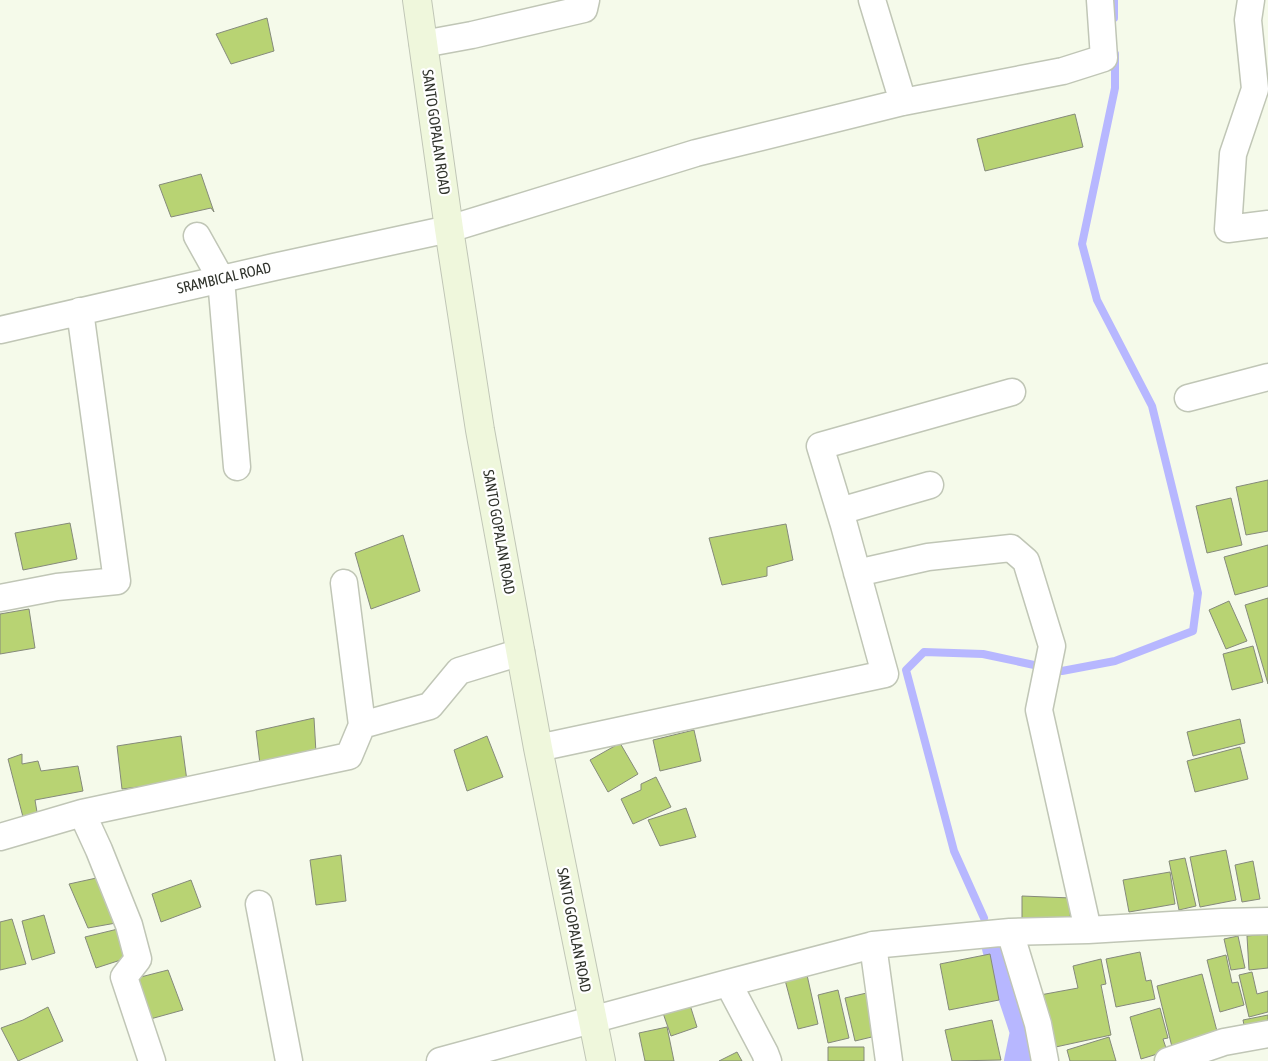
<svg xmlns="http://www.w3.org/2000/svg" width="1268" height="1061" font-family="'Asap Condensed',sans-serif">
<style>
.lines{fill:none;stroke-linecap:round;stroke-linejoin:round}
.stream{stroke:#b7b7ff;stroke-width:8}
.canal{stroke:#b7b7ff;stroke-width:28}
.building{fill:#b8d373;stroke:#858a7b}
.minor-casing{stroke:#c0c6b6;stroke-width:29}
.secondary-casing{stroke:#c0c6b6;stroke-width:30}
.minor{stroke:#fff;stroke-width:26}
.secondary{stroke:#eff7dc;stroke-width:28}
.labels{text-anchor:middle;stroke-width:4.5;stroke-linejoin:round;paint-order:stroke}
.street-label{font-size:15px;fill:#30332c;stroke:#fff}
</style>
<rect width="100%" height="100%" fill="#f5faea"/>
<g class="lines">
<path class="stream" d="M1114 0V18
M984 918 954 851 906 670 924 652 983 654 1062 671 1115 661 1193 631 1198 593 1152 406 1097 300 1082 244 1115 88V54"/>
<path class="canal" d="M996 948 1024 1032 1018 1061"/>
</g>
<path class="building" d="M267 18 274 51 231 64 216 34Z
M1075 114 1083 147 985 171 977 139Z
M201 174 214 212 211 208 171 217 159 185Z
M1268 480V531L1246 535 1236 487Z
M1231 498 1242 545 1207 553 1196 506Z
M70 523 77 559 23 570 15 533Z
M786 524 793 560 767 567V576L722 585 709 538Z
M403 535 420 591 371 609 355 553Z
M1268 545V586L1235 595 1224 557Z
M1268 598V684L1245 605Z
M1229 601 1247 641 1226 649 1209 610Z
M29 609 35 648 0 654V614Z
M1253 646 1263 682 1232 690 1223 654Z
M314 718 316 753 260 764 256 731Z
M1240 719 1245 743 1193 756 1187 732Z
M694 730 701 761 660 771 653 740Z
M181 736 187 781 122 789 117 746Z
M487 736 503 777 467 791 454 750Z
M620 743 638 774 608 792 590 760Z
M1240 747 1248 779 1195 792 1187 761Z
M22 754V764L38 761 41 771 78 766 83 791 35 800 37 812 23 817 8 759Z
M656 777 671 807 633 824 621 799 641 790V784Z
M686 808 696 837 660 846 648 820Z
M1226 850 1236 900 1200 907 1190 857Z
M341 855 346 901 316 905 310 860Z
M1185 858 1196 906 1179 910 1169 861Z
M1253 861 1260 899 1242 902 1235 865Z
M1170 872 1175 904 1129 912 1123 880Z
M101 877 116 923 88 928 69 884Z
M191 880 201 907 161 922 152 894Z
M1022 896 1071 898 1070 922 1022 921Z
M44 915 55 953 32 960 22 921Z
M12 919 26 964 0 970V922Z
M122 928 130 957 96 968 85 937Z
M1268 934V968L1249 970 1247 936Z
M1238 936 1245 968 1231 970 1224 939Z
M1140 952 1146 981 1151 980 1155 999 1116 1007 1106 959Z
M990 954 999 1000 949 1010 940 964Z
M1226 955 1232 983 1238 982 1244 1005 1220 1012 1207 960Z
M1101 959 1106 984 1101 985 1111 1035 1051 1048 1040 995 1078 988 1073 966Z
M168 970 183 1010 143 1021 129 980Z
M1252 972 1257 994 1268 991V1012L1249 1017 1239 975Z
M1202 974 1218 1035 1172 1047 1157 986Z
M807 975 818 1024 798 1029 785 980Z
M838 990 849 1038 828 1043 818 995Z
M871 992 880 1035 855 1041 845 998Z
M690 1005 697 1027 671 1036 663 1013Z
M48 1007 63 1041 18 1061 1 1028 23 1020Z
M1160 1008 1168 1038 1163 1039 1167 1051 1141 1059 1130 1017Z
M1268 1015V1025L1245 1030 1243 1020Z
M992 1020 1001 1060 952 1061 945 1030Z
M667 1027 674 1061H645L639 1033Z
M1109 1037 1116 1061H1070L1067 1050Z
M828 1047H864V1061H828Z
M737 1052 742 1061H719Z"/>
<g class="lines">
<defs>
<path id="minor" d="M872 0 903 102
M1251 0 1248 20 1255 89 1233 154 1228 229 1268 224
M423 44 472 35 584 9 586 0
M197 236 221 279 237 467
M0 330 274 267 449 229 696 153 903 102 1063 71 1104 58 1100 0
M1188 398 1268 377
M840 511 930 485
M857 573 928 557 1011 548 1026 561 1052 646 1039 710 1088 930
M344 583 362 725
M0 598 57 587 117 581 80 311
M538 748 885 674 844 525 820 446 1012 392
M82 813 99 850 129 925 138 959 124 977 152 1061
M0 837 82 813 349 756 362 725 430 706 459 671 521 652
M259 904 289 1061
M1010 932 1038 1024 1045 1061
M873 945 889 1061
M728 983 765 1053 768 1061
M440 1061 728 983 873 945 1010 932 1088 930 1222 922 1268 921
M1168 1061 1224 1042 1268 1034"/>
<path id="secondary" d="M417 0 449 229 480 430 538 748 601 1061"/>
</defs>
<use href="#minor" class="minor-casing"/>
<use href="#secondary" class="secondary-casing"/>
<use href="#minor" class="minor"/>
<use href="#secondary" class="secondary"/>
</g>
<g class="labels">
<g class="street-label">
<text transform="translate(436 132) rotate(82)" y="5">SANTO GOPALAN ROAD</text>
<text transform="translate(224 278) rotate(-13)" y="5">SRAMBICAL ROAD</text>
<text transform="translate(499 532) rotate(80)" y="5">SANTO GOPALAN ROAD</text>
<text transform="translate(574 930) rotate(79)" y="5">SANTO GOPALAN ROAD</text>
</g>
</g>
</svg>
